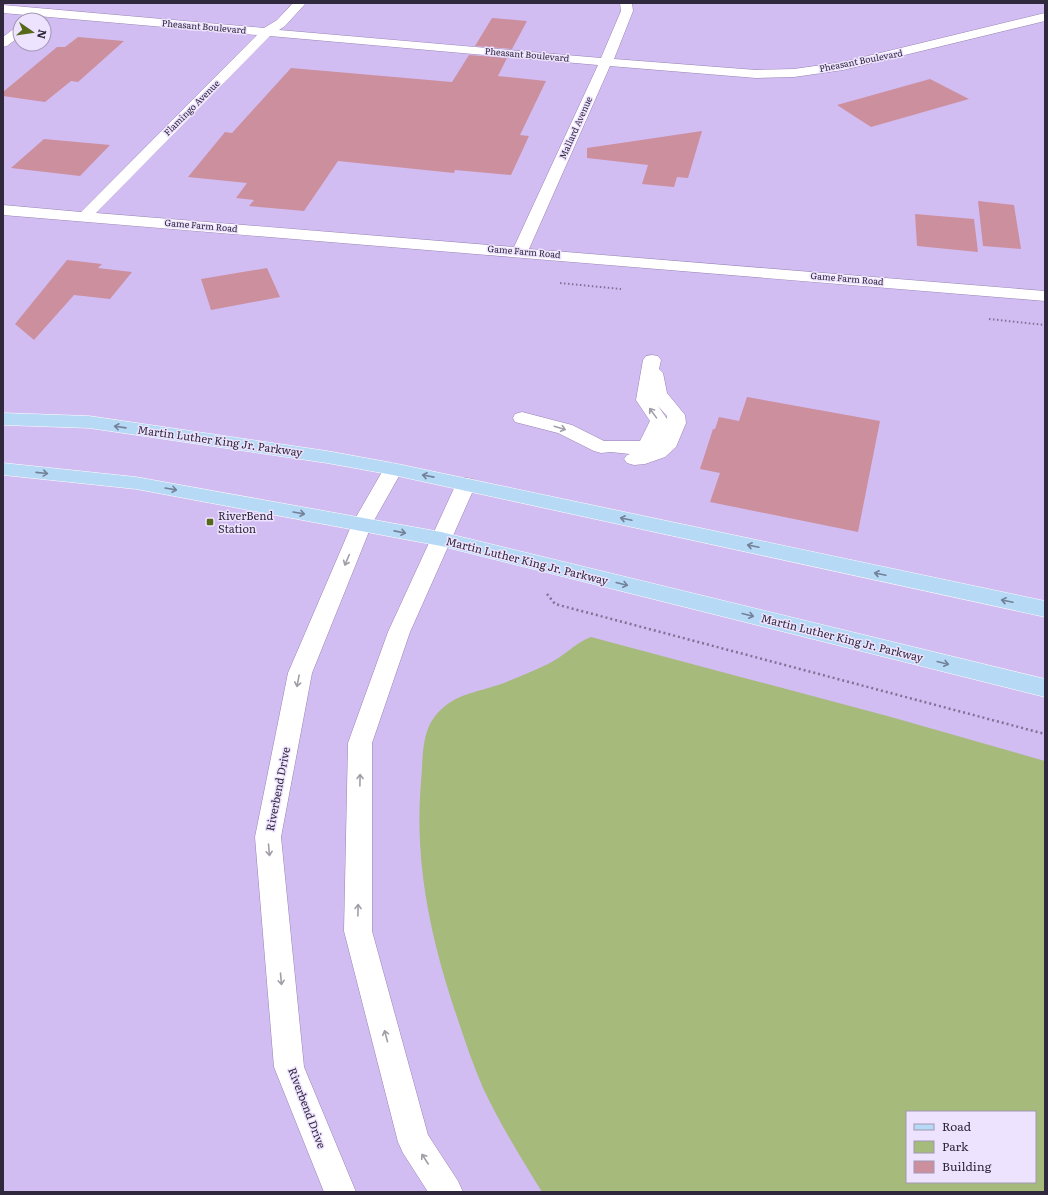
<svg xmlns="http://www.w3.org/2000/svg" width="1048" height="1195" font-family="Literata,serif">
<style>
.green{fill:#a6ba7c;fill-rule:evenodd}
.building{fill:#cc8f9e}
.lines{fill:none;stroke-linecap:round;stroke-linejoin:round}
.minor-casing{stroke:#9883b5;stroke-width:1}
.major-casing{stroke:#fff;stroke-width:1}
.path-far1{stroke:#807296;stroke-width:2;stroke-dasharray:1.5 2.5;stroke-linecap:butt}
.path{stroke:#807296;stroke-width:2.5;stroke-dasharray:2 3;stroke-linecap:butt}
.minor{fill:#fff;fill-rule:evenodd}
.major{fill:#b6daf6;fill-rule:evenodd}
.oneway{stroke:#a29ea7}
.oneway2{stroke:#738199}
.poi-dot{fill:#556918;stroke:#eee3ff;stroke-width:1.5}
.labels{text-anchor:middle;stroke-width:3;stroke-linejoin:round;paint-order:stroke}
.far-street-label{font-size:9px;fill:#30283c;stroke:#eee3ff}
.street-label{font-size:11px;fill:#30283c;stroke:#eee3ff}
.poi-label{font-size:11px;fill:#30283c;stroke:#eee3ff;text-anchor:start}
</style>
<rect width="100%" height="100%" fill="#d2bdf2"/>
<path class="green" d="M591 637 891 717 1045 761V1192H542C521 1158 500 1124 483 1088 473 1065 465 1041 457 1017 431 940 414 864 421 782 423 763 421 736 433 719 451 693 477 693 504 683 518 677 534 671 548 664 563 657 575 643 591 637ZM907 1112H1035V1182H907Z"/>
<path class="building" d="M492 18 527 21 512 49 475 46Z
M78 37 124 41 78 82 71 81 45 102 3 96V92L57 47H65Z
M469 55 507 58 498 76 546 81 520 135 529 136 511 175 455 170 454 173 338 161 304 211 249 206 254 200 236 198 247 183 188 177 225 132 232 133 291 68 452 82Z
M930 79 969 99 871 127 837 105Z
M702 131 688 178 677 177 674 187 642 184 648 165 587 158V148Z
M44 139 110 145 80 176 11 168Z
M978 201 1014 205 1021 249 983 246Z
M915 214 974 219 978 252 917 246Z
M67 260 102 264 98 268 132 272 110 299 74 295 34 340 15 324Z
M267 268 280 297 211 310 201 279Z
M747 397 880 421 858 532 710 502 720 473 700 469 713 429H715L719 417 739 421Z"/>
<g class="lines">
<defs>
<path id="minor" d="M293 3H306L285 26 279 30 601 58 621 11 620 3H632L633 11 614 59 756 70 794 69 843 62 1045 13V21L843 70 794 77 756 78 610 66 529 249 1045 291V301L3 215V205L81 212 257 35 3 13V5L264 28 277 20ZM270 36 598 65 514 247 96 213Z
M20 26V36L7 46 3 47V37L16 27Z
M652 355 658 356 661 360 659 369 663 373 667 393 685 415 686 423 676 447 665 457 645 464 634 465 627 463 624 459 627 455 630 454 611 452 601 453 594 451 558 433 515 422 513 418 515 414 522 412 572 425 604 441H640L650 421 636 400 643 360 646 356ZM658 406 667 416V419Z
M393 463 400 465 403 469 372 524 312 673 281 837 304 1067 356 1192H324L274 1067 255 837 288 673 352 524 386 465Z
M466 478 473 479 476 484 410 632 372 743V931L428 1135 458 1181 463 1192H428L403 1153 398 1142 344 931 348 743 388 632 456 484 459 479Z"/>
<path id="major" d="M3 413 89 416 327 451 393 463 1045 601V617L393 475 327 463 89 428 3 425Z
M3 463 136 477 441 532 1045 679V697L441 546 136 489 3 475Z"/>
</defs>
<use href="#minor" class="minor-casing"/>
<use href="#major" class="major-casing"/>
<path class="path-far1" d="M560 283 621 289
M989 319 1045 325"/>
<path class="path" d="M547 594 555 604 1045 734"/>
<use href="#minor" class="minor"/>
<use href="#major" class="major"/>
</g>
<defs><path id="oneway-shaft" d="M-6 0H5M1.5-3L5.5 0L1.5 3" fill="none" stroke-width="1.6" stroke-linecap="round" stroke-linejoin="round"/></defs>
<g class="oneway">
<use href="#oneway-shaft" transform="translate(653 413) rotate(-126)"/>
<use href="#oneway-shaft" transform="translate(560 428) rotate(17)"/>
<use href="#oneway-shaft" transform="translate(347 560) rotate(113)"/>
<use href="#oneway-shaft" transform="translate(298 681) rotate(101)"/>
<use href="#oneway-shaft" transform="translate(360 780) rotate(-89)"/>
<use href="#oneway-shaft" transform="translate(269 850) rotate(85)"/>
<use href="#oneway-shaft" transform="translate(358 910) rotate(-89)"/>
<use href="#oneway-shaft" transform="translate(281 979) rotate(85)"/>
<use href="#oneway-shaft" transform="translate(386 1036) rotate(-105)"/>
<use href="#oneway-shaft" transform="translate(425 1159) rotate(-123)"/>
</g>
<g class="oneway2">
<use href="#oneway-shaft" transform="translate(120 427) rotate(-172)"/>
<use href="#oneway-shaft" transform="translate(42 473) rotate(6)"/>
<use href="#oneway-shaft" transform="translate(428 476) rotate(-169)"/>
<use href="#oneway-shaft" transform="translate(171 489) rotate(10)"/>
<use href="#oneway-shaft" transform="translate(299 513) rotate(10)"/>
<use href="#oneway-shaft" transform="translate(626 519) rotate(-168)"/>
<use href="#oneway-shaft" transform="translate(400 532) rotate(11)"/>
<use href="#oneway-shaft" transform="translate(753 546) rotate(-168)"/>
<use href="#oneway-shaft" transform="translate(880 574) rotate(-168)"/>
<use href="#oneway-shaft" transform="translate(622 584) rotate(14)"/>
<use href="#oneway-shaft" transform="translate(1007 601) rotate(-168)"/>
<use href="#oneway-shaft" transform="translate(748 615) rotate(14)"/>
<use href="#oneway-shaft" transform="translate(943 663) rotate(14)"/>
</g>
<rect class="poi-dot" x="206" y="518" width="8" height="8" rx="2"/>
<g class="labels">
<g class="far-street-label">
<text transform="translate(204 27) rotate(5)" y="3">Pheasant Boulevard</text>
<text transform="translate(527 55) rotate(5)" y="3">Pheasant Boulevard</text>
<text transform="translate(861 61) rotate(-11)" y="3">Pheasant Boulevard</text>
<text transform="translate(192 108) rotate(-45)" y="3">Flamingo Avenue</text>
<text transform="translate(576 128) rotate(-66)" y="3">Mallard Avenue</text>
<text transform="translate(201 226) rotate(5)" y="3">Game Farm Road</text>
<text transform="translate(524 252) rotate(5)" y="3">Game Farm Road</text>
<text transform="translate(847 279) rotate(5)" y="3">Game Farm Road</text>
</g>
<g class="street-label">
<text transform="translate(220 441) rotate(8)" y="4">Martin Luther King Jr. Parkway</text>
<text transform="translate(527 561) rotate(14)" y="4">Martin Luther King Jr. Parkway</text>
<text transform="translate(842 638) rotate(14)" y="4">Martin Luther King Jr. Parkway</text>
<text transform="translate(278 789) rotate(-79)" y="4">Riverbend Drive</text>
<text transform="translate(307 1108) rotate(69)" y="4">Riverbend Drive</text>
</g>
<g class="poi-label">
<text x="218" y="520">RiverBend<tspan x="218" dy="13">Station</tspan></text>
</g>
</g>
<rect width="1048" height="1195" fill="none" stroke="#30283c" stroke-width="8"/>
<rect x="906" y="1111" width="130" height="72" fill="#eee3ff" stroke="#a298b1"/>
<rect x="914" y="1124" width="20" height="6" fill="#b6daf6" stroke="#a298b1"/>
<text x="942" y="1131" font-size="12" fill="#30283c">Road</text>
<rect x="914" y="1141" width="20" height="12" fill="#a6ba7c" stroke="#a298b1"/>
<text x="942" y="1151" font-size="12" fill="#30283c">Park</text>
<rect x="914" y="1161" width="20" height="12" fill="#cc8f9e" stroke="#a298b1"/>
<text x="942" y="1171" font-size="12" fill="#30283c">Building</text>
<g transform="translate(32 32) rotate(103)"><circle r="19" fill="#eee3ff" stroke="#a298b1"/>
<path d="M0-3L7 15L0 10L-7 15Z" fill="#556918"/>
<text y="-6" font-size="11" font-weight="bold" text-anchor="middle" fill="#30283c">N</text>
</g>
</svg>
